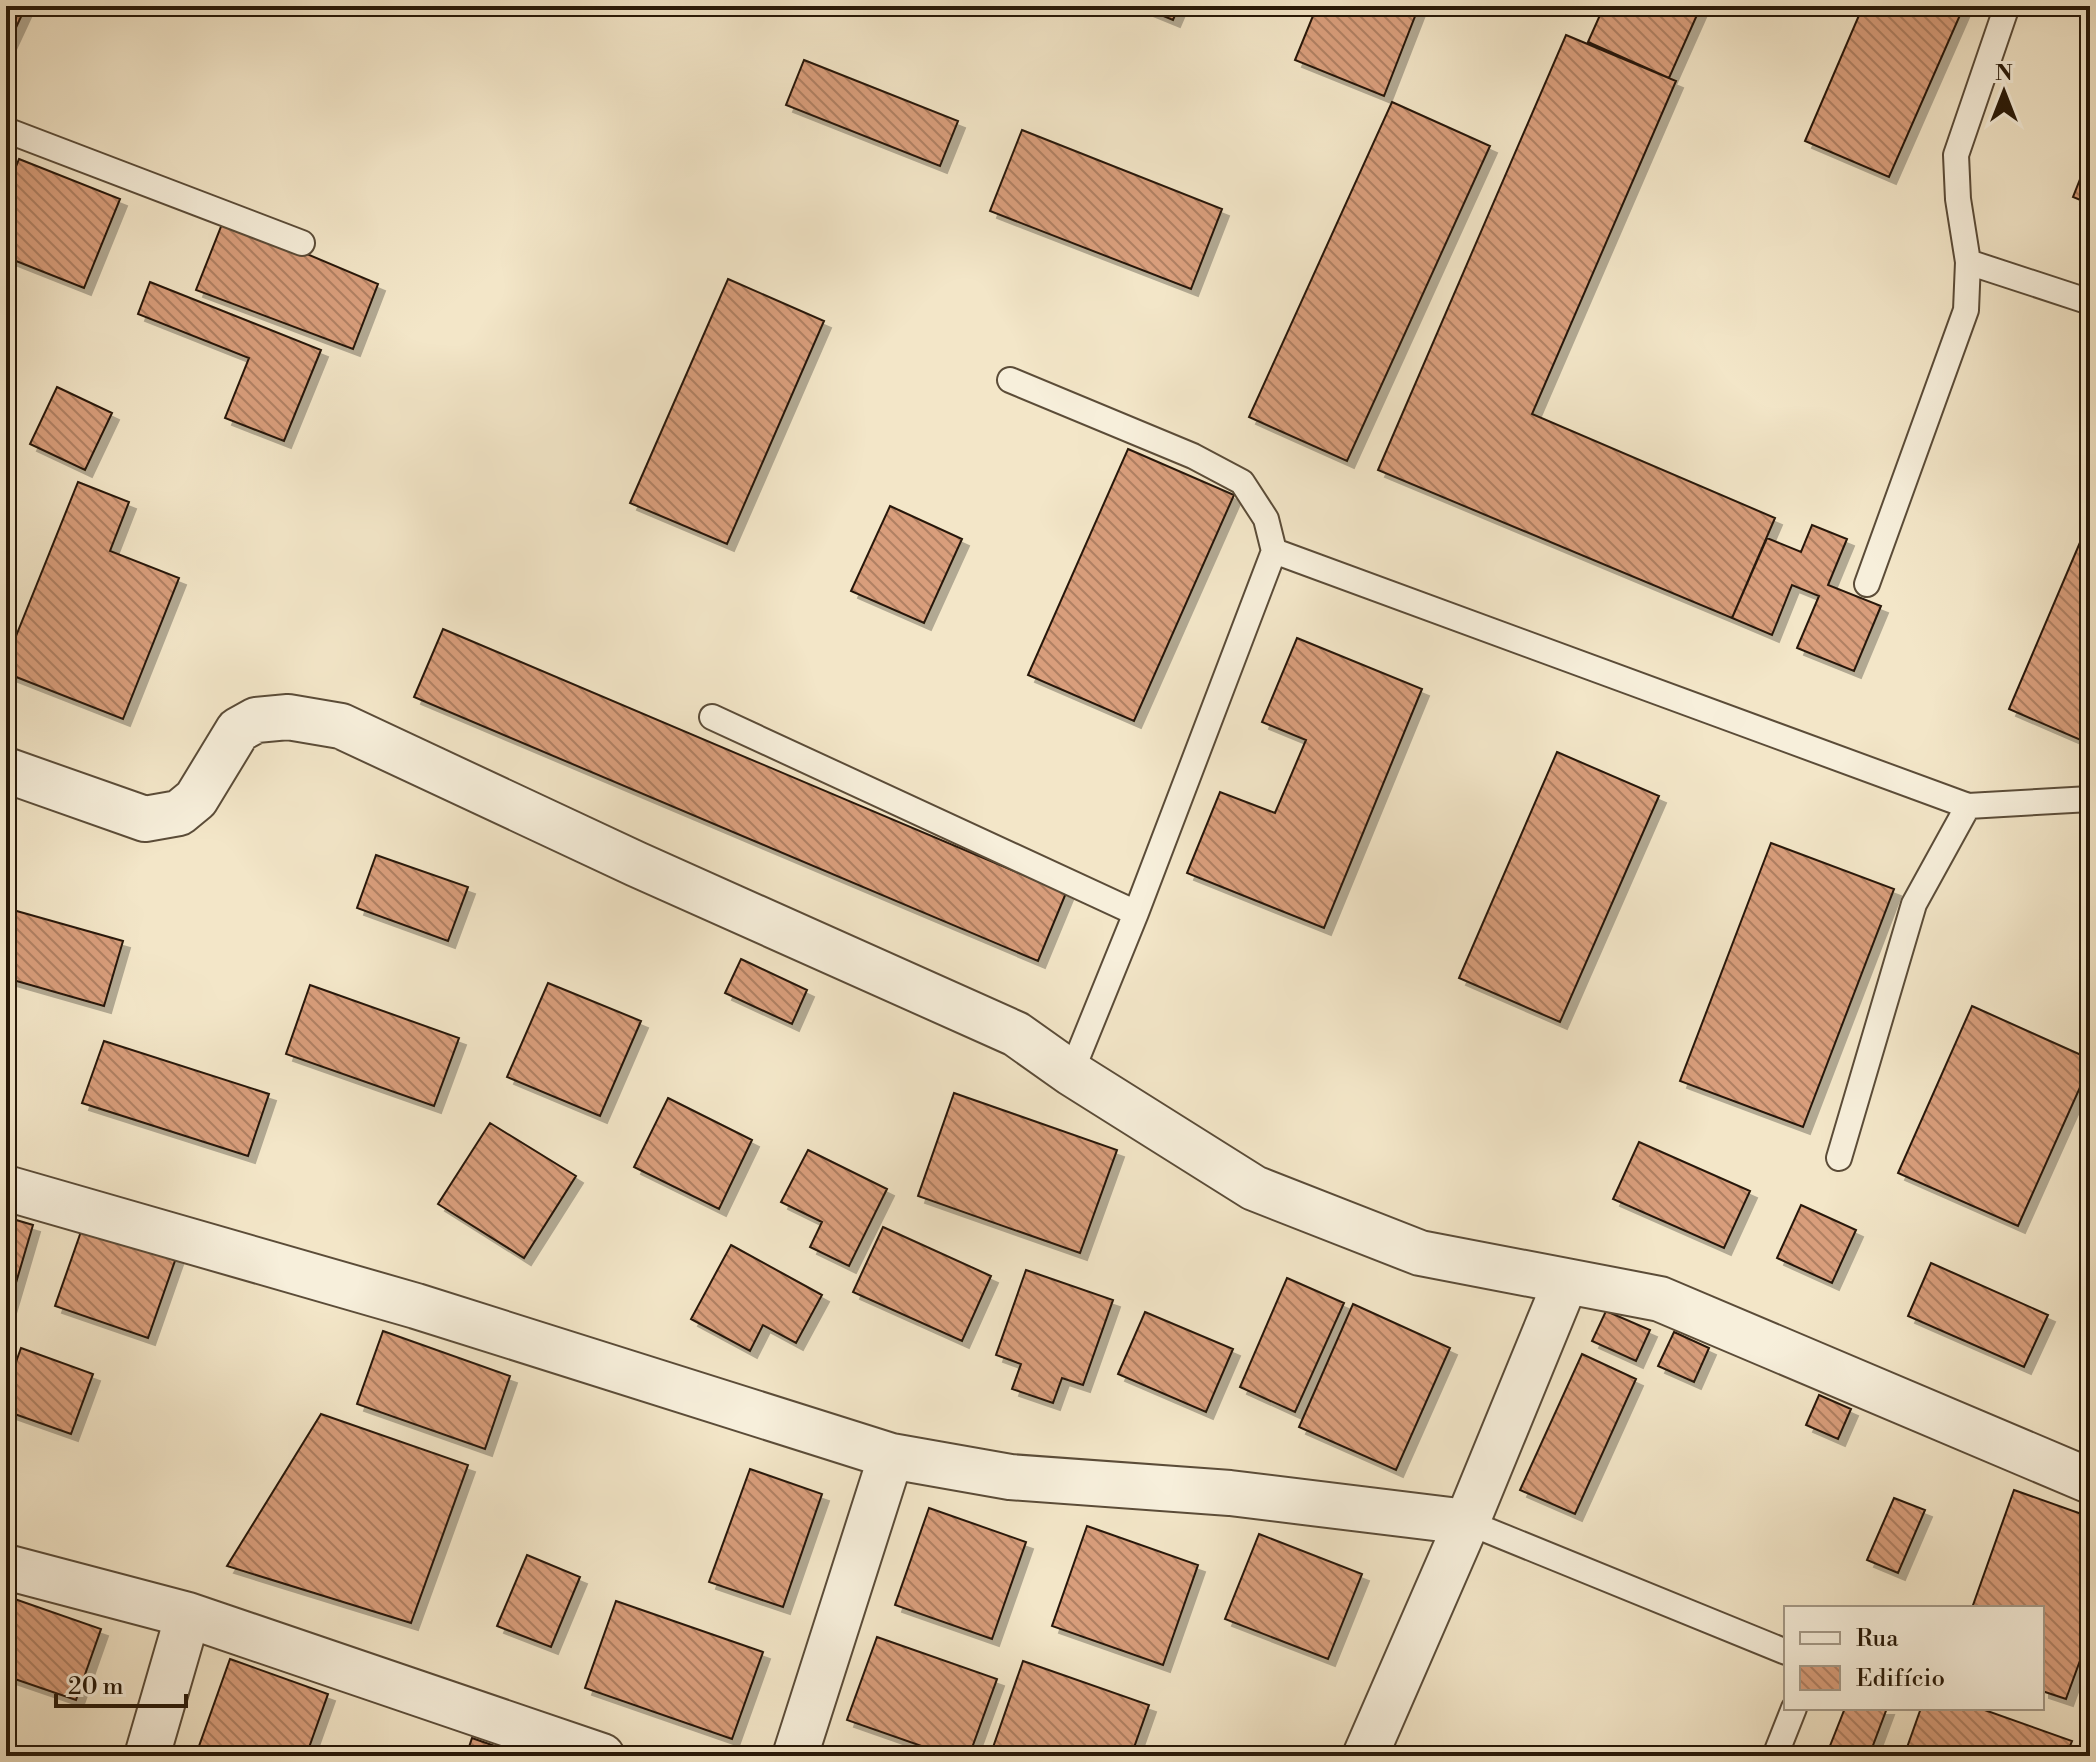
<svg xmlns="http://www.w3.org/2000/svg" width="2096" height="1762" font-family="'Libre Bodoni',serif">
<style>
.building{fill:url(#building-back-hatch);stroke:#281908;stroke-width:2;filter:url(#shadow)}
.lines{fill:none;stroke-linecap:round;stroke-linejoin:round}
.lane-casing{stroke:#5b4c38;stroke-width:28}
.street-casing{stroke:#5b4c38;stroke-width:48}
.lane{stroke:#f7efdb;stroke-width:24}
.street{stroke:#f7efdb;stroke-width:44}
</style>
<defs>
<pattern id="building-back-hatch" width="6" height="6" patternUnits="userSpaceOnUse" patternTransform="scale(2)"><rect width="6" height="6" fill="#d99e7b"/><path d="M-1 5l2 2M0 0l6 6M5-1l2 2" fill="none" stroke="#b08063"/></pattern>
<filter id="shadow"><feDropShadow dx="7" dy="7" stdDeviation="0" flood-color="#0004"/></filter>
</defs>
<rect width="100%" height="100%" fill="#f3e6c8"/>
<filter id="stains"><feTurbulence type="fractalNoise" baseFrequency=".0025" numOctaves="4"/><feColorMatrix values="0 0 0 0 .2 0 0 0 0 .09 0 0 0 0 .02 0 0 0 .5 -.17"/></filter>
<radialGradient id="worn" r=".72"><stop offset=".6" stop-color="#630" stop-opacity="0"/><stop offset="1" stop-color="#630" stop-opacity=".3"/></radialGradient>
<path class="building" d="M6 6H26L6 49Z
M1139 6H1179L1173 20Z
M1317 6H1419L1384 96 1295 60Z
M1604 6H1701L1669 78 1588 42Z
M1863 6H1964L1889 177 1805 141Z
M1566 35 1676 81 1532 414 1775 518 1732 618 1378 470Z
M804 60 958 121 940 166 786 105Z
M1392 102 1490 146 1347 461 1249 417Z
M1022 130 1222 209 1191 289 990 211Z
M2090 154V204L2073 197Z
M19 159 120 199 84 288 6 257V192Z
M224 219 378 284 353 349 196 290Z
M728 279 824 321 727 544 630 503Z
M150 282 321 350 284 441 225 418 249 358 138 314Z
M57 387 112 413 85 470 30 444Z
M1128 449 1234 495 1134 721 1028 675Z
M78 482 129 502 110 551 179 578 123 719 6 673V661Z
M890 506 962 539 924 623 851 591Z
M2090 519V744L2009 709Z
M1812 525 1847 539 1828 585 1881 606 1854 671 1797 648 1819 596 1792 585 1772 635 1732 618 1767 538 1801 552Z
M443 629 1066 893 1038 961 414 697Z
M1297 638 1422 689 1324 928 1187 873 1220 792 1275 813 1306 740 1262 722Z
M1557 752 1659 796 1560 1022 1459 978Z
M1771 843 1894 889 1803 1127 1680 1081Z
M376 855 468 887 448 941 357 908Z
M6 908 123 941 104 1006 6 978Z
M741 959 807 990 792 1024 725 993Z
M548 983 641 1021 600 1116 507 1077Z
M310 985 459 1038 434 1106 286 1054Z
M1972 1006 2090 1059V1065L2018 1226 1898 1173Z
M104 1041 269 1094 248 1156 82 1103Z
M954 1093 1117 1150 1080 1253 918 1196Z
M668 1098 752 1140 719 1209 634 1167Z
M490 1123 576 1176 524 1258 438 1204Z
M1639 1142 1750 1191 1724 1248 1613 1199Z
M808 1150 887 1189 849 1266 810 1247 822 1222 781 1202Z
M1801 1205 1856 1230 1832 1283 1777 1258Z
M6 1217 33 1225 8 1310H6Z
M84 1223 177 1255 148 1338 55 1306Z
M883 1227 991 1276 962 1341 853 1292Z
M731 1245 822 1295 796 1343 763 1325 750 1351 691 1319Z
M1931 1263 2048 1315 2024 1367 1908 1316Z
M1026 1270 1113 1300 1083 1385 1062 1378 1053 1403 1012 1389 1021 1364 996 1355Z
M1287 1278 1344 1303 1295 1412 1240 1387Z
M1353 1304 1450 1348 1396 1470 1299 1427Z
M1606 1311 1650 1330 1636 1361 1592 1341Z
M1145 1312 1233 1349 1206 1412 1118 1374Z
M383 1331 510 1376 485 1449 357 1404Z
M1674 1332 1709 1348 1694 1382 1658 1366Z
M21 1348 93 1374 71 1434 6 1411V1390Z
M1582 1354 1636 1379 1575 1514 1520 1490Z
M1819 1395 1851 1409 1838 1439 1806 1425Z
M321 1414 468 1465 411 1623 227 1566Z
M750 1469 822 1494 783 1607 709 1582Z
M2014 1490 2090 1517V1633L2066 1699 2042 1691V1608H1972Z
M1894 1498 1925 1510 1898 1573 1867 1560Z
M929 1508 1026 1542 992 1639 895 1605Z
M1087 1526 1198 1565 1163 1665 1052 1626Z
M1259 1534 1362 1574 1328 1659 1225 1619Z
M527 1555 580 1577 551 1647 497 1626Z
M6 1596 101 1629 76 1700 6 1676Z
M616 1601 763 1652 732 1739 585 1688Z
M877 1637 997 1679 969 1756H950L847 1720Z
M230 1659 328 1694 306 1756H218L198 1749Z
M1023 1661 1149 1705 1131 1756H990Z
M1845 1708H1887L1869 1756H1826Z
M1921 1708H1979L2072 1741 2066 1756H1904Z
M472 1738 523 1756H466Z"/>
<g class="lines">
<defs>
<path id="lane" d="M6 130 302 243
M1968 262 2090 302
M1010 380 1193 456 1242 482 1266 519 1274 551 1136 913 1071 1073
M1274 551 1968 806
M1867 584 1966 310 1968 262 1958 199 1956 155 2007 6
M712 717 1136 913
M1839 1158 1914 904 1968 806 2090 799
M1467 1522 1786 1652
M1775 1756 1794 1708"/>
<path id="street" d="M6 770 145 819 179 813 196 799 238 730 256 720 288 717 341 726 636 864 1016 1034 1071 1073 1254 1188 1420 1253 1660 1299 2090 1481
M6 1188 416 1306 891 1456 1010 1477 1230 1493 1467 1522
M6 1567 188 1615 602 1756
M147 1756 188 1615
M795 1756 891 1456
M1365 1756 1467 1522 1566 1281"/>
</defs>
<use href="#lane" class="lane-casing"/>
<use href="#street" class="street-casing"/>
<use href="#lane" class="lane"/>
<use href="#street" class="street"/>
</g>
<rect width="2096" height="1762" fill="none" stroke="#f3e6c8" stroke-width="32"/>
<rect x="8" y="8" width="2080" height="1746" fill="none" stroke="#281908" stroke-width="4"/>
<rect x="16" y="16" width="2064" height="1730" fill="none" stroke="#281908" stroke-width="2"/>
<rect x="1784" y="1606" width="260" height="104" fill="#f7efdb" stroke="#a49987" stroke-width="2"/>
<rect x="1800" y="1632" width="40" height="12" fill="#f7efdb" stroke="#a49987" stroke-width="2"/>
<text x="1856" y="1646" font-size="24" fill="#281908">Rua</text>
<rect x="1800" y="1666" width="40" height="24" fill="url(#building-back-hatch)" stroke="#a49987" stroke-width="2"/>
<text x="1856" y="1686" font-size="24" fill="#281908">Edifício</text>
<g transform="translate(2004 92)" stroke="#f7efdb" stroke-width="6" paint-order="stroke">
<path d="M0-6L14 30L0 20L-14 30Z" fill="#281908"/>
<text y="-12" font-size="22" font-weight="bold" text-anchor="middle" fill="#281908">N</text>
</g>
<path d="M56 1694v12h130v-12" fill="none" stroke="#281908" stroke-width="4"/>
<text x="68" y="1694" font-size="24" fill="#281908" stroke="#f7efdb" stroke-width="6" paint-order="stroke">20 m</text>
<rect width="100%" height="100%" filter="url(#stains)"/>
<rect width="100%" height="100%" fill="url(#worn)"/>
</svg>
